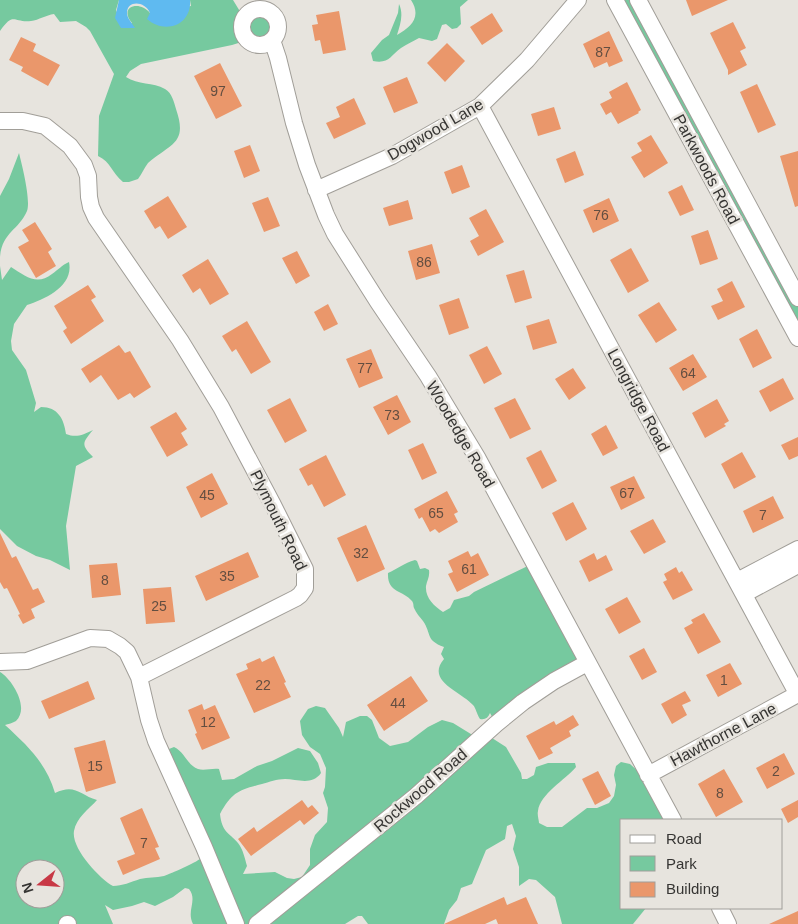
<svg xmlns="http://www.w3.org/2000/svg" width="798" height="924" font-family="Helvetica,sans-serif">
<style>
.green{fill:#76c99f;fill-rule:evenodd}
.water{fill:#5fbaf0}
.building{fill:#ea976b}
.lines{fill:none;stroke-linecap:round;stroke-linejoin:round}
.minor-casing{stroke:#a19e98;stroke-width:18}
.minor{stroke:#fff;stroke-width:16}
.labels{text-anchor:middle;stroke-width:5;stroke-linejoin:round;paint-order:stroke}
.number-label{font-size:14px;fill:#634e41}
.street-label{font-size:16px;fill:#363533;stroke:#e7e4de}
</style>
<rect width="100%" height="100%" fill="#e7e4de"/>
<path class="green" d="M0 0H119L116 10 123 28 132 23C118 6 140 0 150 13L191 6 190 0H233L244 18C265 0 291 24 270 41 263 46 255 45 248 40L232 45 141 64 130 71 126 77C138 85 153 82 165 89 172 93 174 102 176 109 188 144 171 143 148 163 144 168 142 174 138 179L129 182H123C112 173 111 162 98 156L99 116 114 74 90 31 86 27 76 21 60 22 54 14C46 15 39 20 31 21 13 23 14 11 0 31Z
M411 0H468L460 7 461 24 457 28 452 29 446 24 442 25 437 39 432 41 419 38C413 41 406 45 401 48 390 56 389 64 373 61L371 53 382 40 389 35 398 13 399 4C404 15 400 25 397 35 411 27 422 17 411 0Z
M615 0H639L798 297V338Z
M19 153C22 165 31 200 27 211 19 230 2 232 0 257V196L9 179Z
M69 262C74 286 45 299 27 305L14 324 11 341 12 350 26 370 36 403 34 412 41 407C58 407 64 419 66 434 76 438 83 435 93 430 82 443 81 445 93 457L76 466 66 526 70 570 50 560 36 556 17 546 0 529V266L2 280 11 267C25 276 37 286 52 274 58 270 62 265 69 262Z
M415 560 417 561 420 569 425 568 429 570C430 577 427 580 426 586 425 598 434 606 443 612L450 608 454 600 469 596 474 592 534 563 587 663 496 724 490 713C488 718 485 720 480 719 477 715 476 708 473 705 462 692 425 681 444 659L441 654 444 647C425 640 432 634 423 621 420 617 416 613 414 608 413 605 414 604 412 601 403 590 387 593 388 573 397 569 404 563 415 560Z
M0 672C12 679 30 708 16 721 13 723 8 724 5 725 28 746 46 763 55 793 75 783 80 795 97 800 89 809 76 818 74 831 71 848 99 878 113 886 122 886 131 882 140 879 148 877 156 878 164 876 170 874 200 861 202 857L167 756 169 749 174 747C185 752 187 765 198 769 204 771 212 768 219 769L222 780 234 779 257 766 272 761 298 748 310 751 318 763 321 773C312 786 297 779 285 779 277 779 269 782 262 784 239 790 232 792 220 814 222 832 228 832 238 843 243 849 245 859 247 866L243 874 275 872 287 878 294 879 302 877 310 865V849L315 835 327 822 328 808 323 793 325 787 326 768 320 754 310 747 302 735 300 721 308 709 316 706 325 708 339 728 343 737 346 722 360 716H367L372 720 379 738 390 746 408 742 428 727 442 720 453 723 479 739 492 738 506 747 521 773 522 779H527L534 775 536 767 548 763H575L576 767C565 780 540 794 538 811 537 815 539 820 539 823L547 827H562L587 808H597L609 803 614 796 616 785 614 775 616 766 621 762 630 764 641 774 673 820H622V908H646L633 924H562L555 897 536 880 529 879 519 886V867L513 849 516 836 512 824 507 826 505 839 486 850 472 884 461 888 457 900 449 910 444 924H368L362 916H358L345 924H193C186 911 198 900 189 889L185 888 173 897 155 906 144 902 132 906 113 910 105 905 113 924H0ZM25 869H55V899H25Z"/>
<path class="water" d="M119 0H190C192 25 165 35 147 19L150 13C145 1 127 0 127 13 127 18 132 23 135 28H121L115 18Z"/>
<path class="building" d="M686 0H728L692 16Z
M339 11 346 50 323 54 320 40 315 41 312 25 318 24 316 15Z
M492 13 503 31 482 45 470 27Z
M733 22 746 48 740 51 747 65 728 75V70L710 33Z
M609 31 623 61 609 67 607 62 594 68 583 44Z
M21 37 36 44 33 51 60 65 48 86 21 71 23 67 9 60Z
M447 43 465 61 445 82 427 63Z
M220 63 242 106 216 119 194 76Z
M407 77 418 103 394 113 383 87Z
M627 82 641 110 638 112 639 113 618 124 611 112 606 115 600 104 612 98 609 92Z
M757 84 776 125 758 133 740 92Z
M354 98 366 124 334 139 326 123 340 117 336 107Z
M554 107 561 129 538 136 531 114Z
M651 135 668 163 644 178 631 157 642 151 637 143Z
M250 145 260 171 244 178 234 151Z
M575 151 584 175 565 183 556 159Z
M798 151V206L795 207 780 156Z
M462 165 470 187 452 194 444 172Z
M682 185 694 210 680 216 668 192Z
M168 196 187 227 168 239 160 226 155 229 144 211Z
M268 197 280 226 264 232 252 203Z
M609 198 619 221 593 233 583 210Z
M408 200 413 219 389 226 383 208Z
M486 209 504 242 478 256 470 241 479 236 469 218Z
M35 222 52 249 48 252 56 266 36 278 18 247 29 241 22 230Z
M708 230 718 259 700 265 691 236Z
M432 244 440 273 416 280 408 251Z
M631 248 649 281 628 293 610 260Z
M297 251 310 276 296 284 282 258Z
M208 259 229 294 210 305 200 288 193 293 182 275Z
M524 270 532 298 515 303 506 275Z
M732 281 745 307 718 320 711 306 723 301 717 289Z
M88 285 96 297 91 300 104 321 71 344 63 331 67 328 54 306Z
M459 298 469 328 449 335 439 305Z
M659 302 677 330 656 343 638 315Z
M328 304 338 324 324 331 314 312Z
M549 319 557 343 533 350 526 326Z
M247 321 271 362 251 374 236 349 232 352 222 336Z
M757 329 772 358 753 368 739 339Z
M119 345 125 353 130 351 151 387 134 398 130 393 118 400 101 375 90 383 81 369Z
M487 346 502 374 484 384 469 355Z
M371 349 383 378 359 388 346 359Z
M693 354 707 377 683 391 669 368Z
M573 368 586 388 569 400 555 379Z
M783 378 794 399 770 412 759 391Z
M397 395 411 422 388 435 373 407Z
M290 398 307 431 285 443 267 410Z
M515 398 531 429 510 439 494 408Z
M717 399 729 421 724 424 726 426 705 438 692 413Z
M176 412 187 429 181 433 188 445 167 457 150 427Z
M606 425 618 448 603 456 591 434Z
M798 437V456L789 460 781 445Z
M423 443 437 473 422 480 408 450Z
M541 450 557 481 542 489 526 458Z
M742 452 756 477 734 489 721 464Z
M326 455 346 495 324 507 312 484 308 486 299 469Z
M212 473 228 504 201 518 186 487Z
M634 476 645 498 621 510 610 487Z
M447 491 458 512 454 514 458 522 439 533 435 529 430 532 422 517 419 519 414 509Z
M773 496 784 518 753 533 743 511Z
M573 502 587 529 566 541 552 513Z
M653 519 666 542 644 554 630 531Z
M366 525 385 569 357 582 337 538Z
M0 533 12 558 16 556 33 590 38 588 45 602 31 609 35 618 23 624 18 615 20 614 7 588 4 589 0 582Z
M468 551 471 557 478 553 489 575 457 592 448 574 453 572 448 561Z
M248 552 259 577 206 601 195 576Z
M594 553 597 560 606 555 613 570 589 582 579 561Z
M117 563 121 595 92 598 89 565Z
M676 567 679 573 682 571 693 590 673 600 663 582 667 580 664 574Z
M171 587 175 622 146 624 143 589Z
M627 597 641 622 619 634 605 609Z
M704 613 721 642 698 654 684 628 693 623 691 620Z
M644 648 657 672 642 680 629 656Z
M274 656 286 682 284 683 291 697 254 713 236 674 248 669 246 664 260 658 262 662Z
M730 663 742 684 718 697 706 675Z
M411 676 428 701 384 731 367 705Z
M88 681 95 699 49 719 41 701Z
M685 691 691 701 682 705 687 715 672 724 661 704Z
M202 704 204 710 215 705 230 738 202 750 195 734 197 733 188 710Z
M573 715 579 725 569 731 571 736 550 748 553 753 539 760 526 736 554 721 556 725Z
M105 740 116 783 86 792 74 748Z
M784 753 795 774 767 789 756 768Z
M724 769 743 802 716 817 698 784Z
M598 771 611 796 595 805 582 779Z
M302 800 308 808 312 805 319 813 304 825 300 820 251 856 238 839 254 827 257 832Z
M798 800V817L788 823 781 809Z
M142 808 159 847 155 848 160 859 123 875 117 861 135 854 120 818Z
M504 897 507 905 526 897 538 924H498L496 919 485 924H444Z
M798 911V924H769Z"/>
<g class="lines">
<defs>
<path id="minor" d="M615 0 798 338
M638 0 798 298
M242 27a18 18 0 1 1 36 0a18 18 0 1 1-36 0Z
M272 40 278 58 294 123 307 165 326 215 335 234 378 302 428 376 478 459 673 820
M480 106 798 695
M0 121H23L45 126 70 146 84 165 88 176 89 197 91 207 96 218 180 340 221 407 273 505 305 569V588L300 595 296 598 139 677
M316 190 392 156 480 106 527 60 578 0
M737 581 798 549
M744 594 798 565
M0 662 27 661 90 638 108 639 120 646 127 652 139 677 149 720 156 741 204 847 236 924
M648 775 798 694
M720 908 728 924
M67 924H68
M257 924 416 796 496 724 523 702 554 681 587 663"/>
</defs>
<use href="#minor" class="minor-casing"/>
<use href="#minor" class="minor"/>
</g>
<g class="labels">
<g class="number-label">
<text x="603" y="57">87</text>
<text x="218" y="96">97</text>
<text x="601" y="220">76</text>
<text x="424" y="267">86</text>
<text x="365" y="373">77</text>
<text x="688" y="378">64</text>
<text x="392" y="420">73</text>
<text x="627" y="498">67</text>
<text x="207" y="500">45</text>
<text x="436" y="518">65</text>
<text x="763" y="520">7</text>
<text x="361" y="558">32</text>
<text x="469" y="574">61</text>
<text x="227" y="581">35</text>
<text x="105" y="585">8</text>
<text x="159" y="611">25</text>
<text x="724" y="685">1</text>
<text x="263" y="690">22</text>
<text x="398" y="708">44</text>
<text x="208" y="727">12</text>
<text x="95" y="771">15</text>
<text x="776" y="776">2</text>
<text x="720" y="798">8</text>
<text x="144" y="848">7</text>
</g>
<g class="street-label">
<text transform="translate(435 129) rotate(-30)" y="6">Dogwood Lane</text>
<text transform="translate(707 169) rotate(62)" y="6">Parkwoods Road</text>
<text transform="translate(639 400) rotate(62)" y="6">Longridge Road</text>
<text transform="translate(461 434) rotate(60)" y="6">Woodedge Road</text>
<text transform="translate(279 520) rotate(64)" y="6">Plymouth Road</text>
<text transform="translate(723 734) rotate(-28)" y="6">Hawthorne Lane</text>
<text transform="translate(420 790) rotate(-41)" y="6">Rockwood Road</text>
</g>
</g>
<rect x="620" y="819" width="162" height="90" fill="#e7e4de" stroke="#a09e9a"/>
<rect x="630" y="835" width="25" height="8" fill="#ffffff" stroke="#a09e9a"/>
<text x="666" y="844" font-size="15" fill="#363533">Road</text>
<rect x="630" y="856" width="25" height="15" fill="#76c99f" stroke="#a09e9a"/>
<text x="666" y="869" font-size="15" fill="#363533">Park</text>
<rect x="630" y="882" width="25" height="15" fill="#ea976b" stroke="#a09e9a"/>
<text x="666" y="894" font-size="15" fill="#363533">Building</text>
<g transform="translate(40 884) rotate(253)"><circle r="24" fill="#e7e4de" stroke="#a09e9a"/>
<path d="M0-4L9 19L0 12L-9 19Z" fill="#c83845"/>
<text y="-8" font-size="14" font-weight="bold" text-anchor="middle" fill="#363533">N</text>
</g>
</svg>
